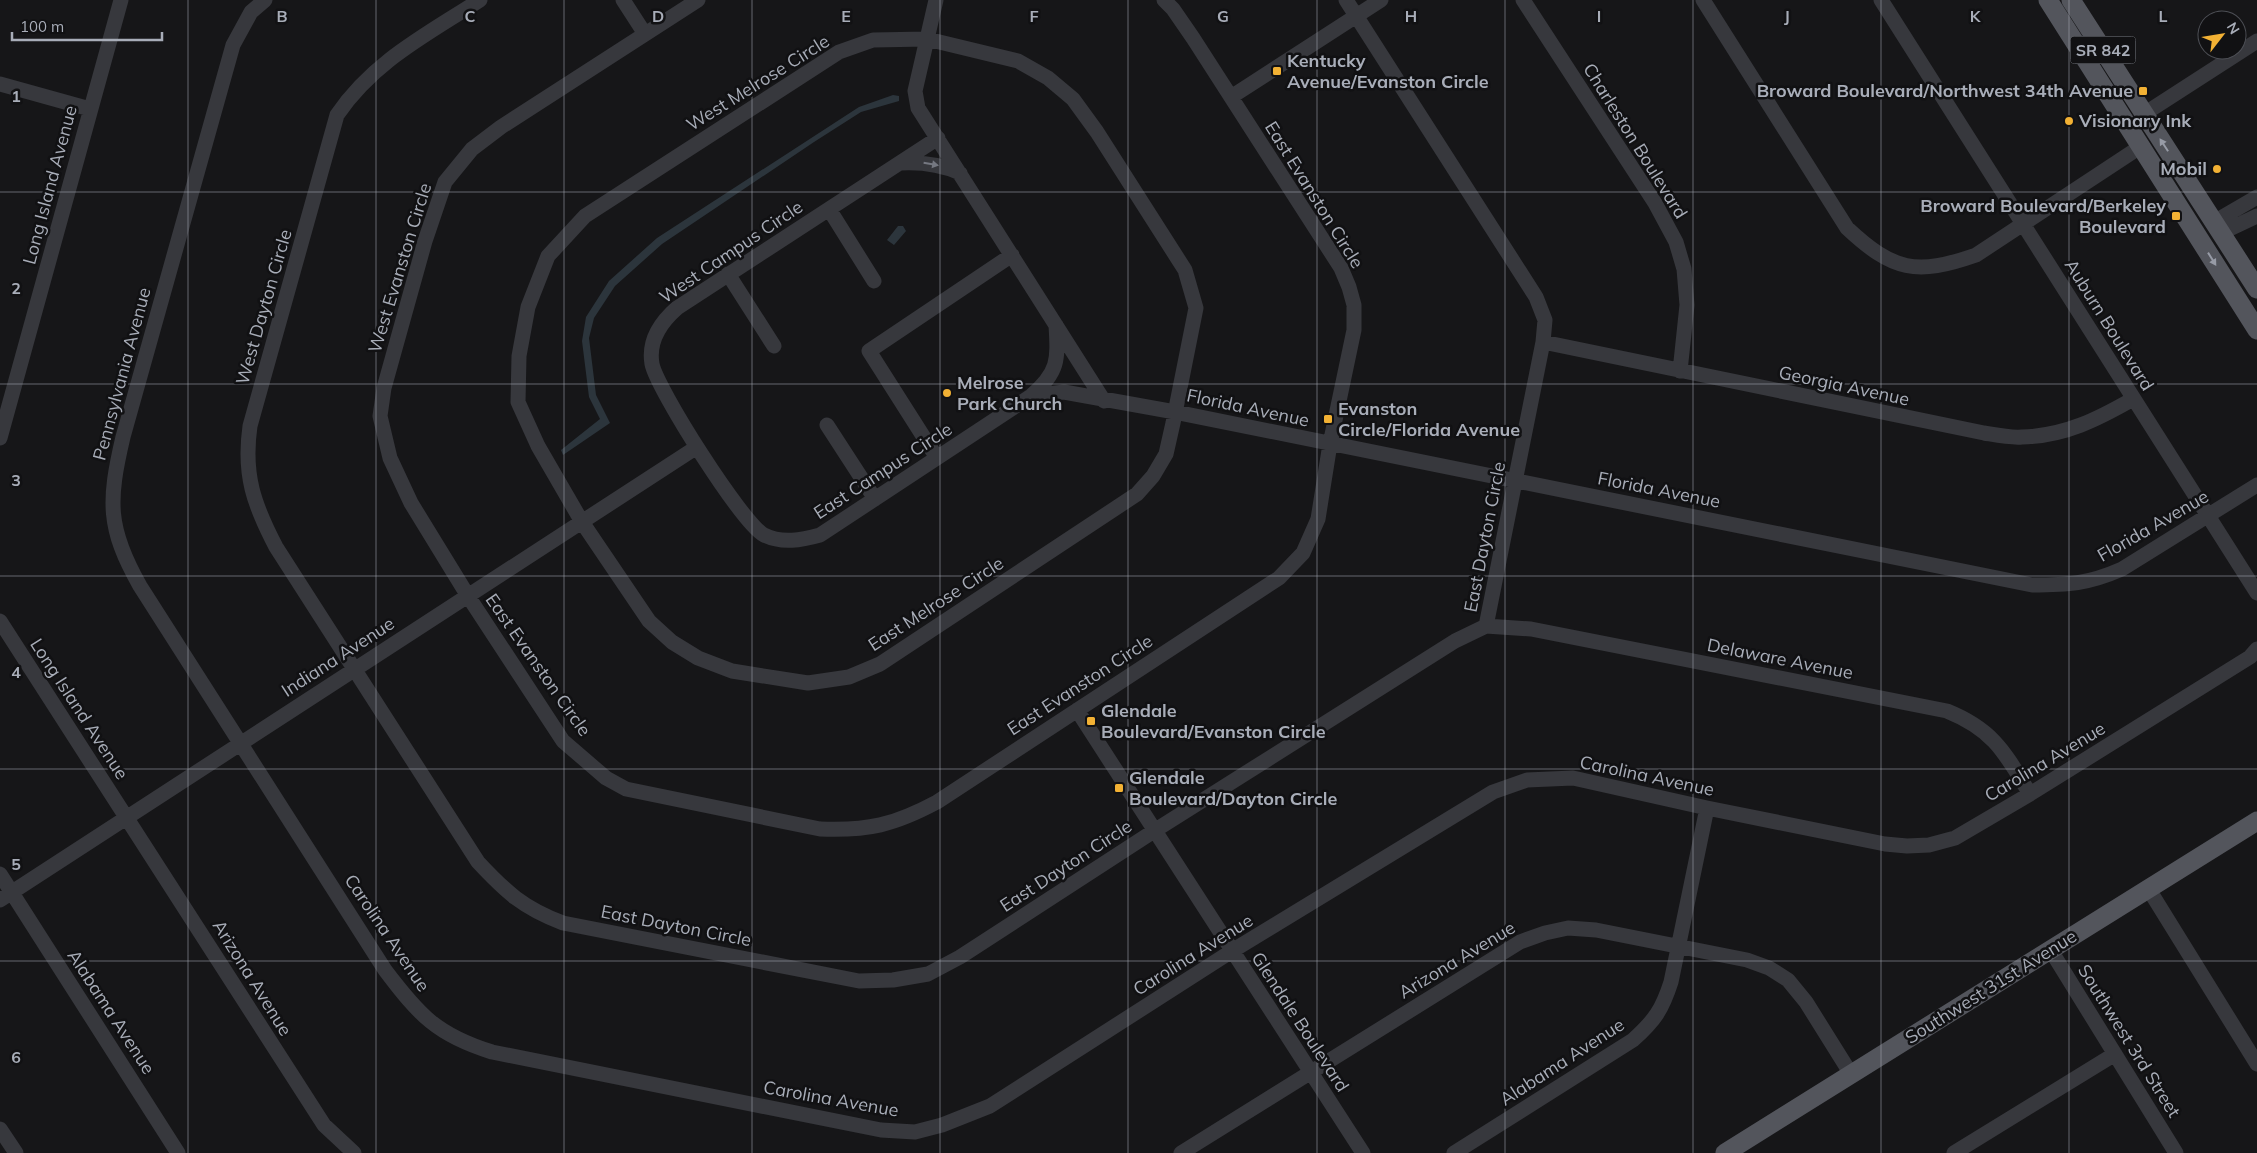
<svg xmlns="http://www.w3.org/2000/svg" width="2257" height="1153" font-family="Mulish,sans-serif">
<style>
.water{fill:#2c353c}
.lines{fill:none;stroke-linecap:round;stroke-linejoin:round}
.minor{stroke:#37383d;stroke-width:15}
.major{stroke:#53555c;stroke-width:19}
.oneway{fill:#979ba6}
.oneway2{fill:#757881}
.grid{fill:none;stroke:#a8adb8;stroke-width:1;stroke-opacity:0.55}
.poi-dot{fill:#f2b134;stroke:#111113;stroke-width:2}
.labels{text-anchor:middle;stroke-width:5;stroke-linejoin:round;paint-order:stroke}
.shield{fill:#111113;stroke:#7b7e86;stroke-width:1}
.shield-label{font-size:16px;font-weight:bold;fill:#a8adb8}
.poi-label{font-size:18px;font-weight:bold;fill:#a8adb8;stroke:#111113;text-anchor:start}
.street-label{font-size:18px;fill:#a8adb8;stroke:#111113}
.grid-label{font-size:16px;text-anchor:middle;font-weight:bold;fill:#a8adb8;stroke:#111113;stroke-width:5;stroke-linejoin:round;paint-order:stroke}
</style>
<rect width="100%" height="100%" fill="#161618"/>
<path class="water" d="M893 95 899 96V101L861 112 814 142 662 244 615 286 594 318 589 338 596 395 610 423 563 455 561 450 600 419 589 397 582 341 586 317 609 281 657 238 859 107Z
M898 226H903L906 231 894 245 887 240Z"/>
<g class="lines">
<path class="minor" d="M265 0 251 12 233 45 123 437C108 501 107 528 140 586L385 970C419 1015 437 1035 492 1052L881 1130 915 1132 942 1125 990 1106 1232 951 1493 792 1527 780 1573 778 1707 808 1885 844 1907 846 1929 845 1955 838 2030 794 2250 657 2257 649
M480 0C426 35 374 61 337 115L250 426C243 475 254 505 276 547L478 862C506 892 523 908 563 923L859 981 893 980 928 974 960 957 1154 831 1455 641 1486 626 1543 342 1545 320 1536 297 1346 0
M623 0 645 34
M698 0 501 127 472 149 445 182 425 241 384 388 380 416 390 458 411 503 468 596 563 741 606 778 626 789 820 829C868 831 894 825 937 802L1279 578 1303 553 1318 519 1330 444 1354 330V305L1349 287 1341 268 1193 38 1173 9 1164 0
M936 0 915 91 918 108 1104 401
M1523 0 1655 203 1676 242 1684 269 1687 305 1680 371
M1703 0 1847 228C1893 271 1916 276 1976 255L2140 147
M1881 0 2257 593
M927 39 1018 61 1048 78 1073 99 1097 132 1185 270 1196 308 1173 423 1166 454 1153 476 1137 494 880 664 849 677 808 683 732 671 698 658 672 642 649 621 582 522 538 446 518 402 519 356 528 307 548 256 585 216 839 52 873 40Z
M0 84 90 109
M1231 97 1381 0
M2144 114 2257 41
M938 138 677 308C661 322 648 341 652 364 657 389 742 523 764 535 782 544 802 540 820 535L1031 396C1059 372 1058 360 1056 325
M901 163C922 162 940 164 960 173
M829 209 874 281
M2214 222 2257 197
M2221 233 2257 216
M728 274 774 346
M1543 342 1984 433C1996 435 2010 438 2022 437 2065 436 2098 419 2133 399
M1031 396 1064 392 1175 412 2032 585C2068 585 2088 584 2122 569L2257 485
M827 425 875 499
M0 438 121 0
M937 458 869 351 1012 255
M0 621 324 1125 354 1153
M1486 626 1531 629 1947 711C1994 730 2005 753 2030 794
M1077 710 1363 1153
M0 874 178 1153
M2148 888 2257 1064
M0 900 697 447
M2050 949 2176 1153
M0 1129 16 1153
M1181 1153 1520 942 1545 933 1568 928 1596 930 1747 960 1769 968 1788 980 1806 1002 1851 1074
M1454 1153 1633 1040C1655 1020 1662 1010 1671 982L1707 808
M1954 1153 2115 1054"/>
<path class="major" d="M2048 0 2257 330
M2071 0 2257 289
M1725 1153 2257 821"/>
</g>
<defs><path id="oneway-solid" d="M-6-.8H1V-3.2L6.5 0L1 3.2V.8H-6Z" transform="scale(1.25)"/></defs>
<g class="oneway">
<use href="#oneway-solid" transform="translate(2164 145) rotate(-123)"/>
<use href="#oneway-solid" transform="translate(2212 259) rotate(58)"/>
</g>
<use class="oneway2" href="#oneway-solid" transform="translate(931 164) rotate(10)"/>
<path class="grid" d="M188 0V1153M376 0V1153M564 0V1153M752 0V1153M940 0V1153M1128 0V1153M1317 0V1153M1505 0V1153M1693 0V1153M1881 0V1153M2069 0V1153M0 192H2257M0 384H2257M0 576H2257M0 769H2257M0 961H2257"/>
<g class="poi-dot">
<rect x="1272" y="66" width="10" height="10" rx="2.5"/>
<rect x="2138" y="86" width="10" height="10" rx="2.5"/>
<circle cx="2069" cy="121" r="5"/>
<circle cx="2217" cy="169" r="5"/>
<rect x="2171" y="211" width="10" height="10" rx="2.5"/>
<circle cx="947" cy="393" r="5"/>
<rect x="1323" y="414" width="10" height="10" rx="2.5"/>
<rect x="1086" y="716" width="10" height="10" rx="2.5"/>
<rect x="1114" y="783" width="10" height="10" rx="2.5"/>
</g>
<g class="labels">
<rect class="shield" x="2070.5" y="36.5" width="65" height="27" rx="4"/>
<g class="shield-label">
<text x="2103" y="56">SR 842</text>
</g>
<g class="poi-label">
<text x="1287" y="67">Kentucky<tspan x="1287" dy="21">Avenue/Evanston Circle</tspan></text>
<text x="2133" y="97" text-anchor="end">Broward Boulevard/Northwest 34th Avenue</text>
<text x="2079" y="127">Visionary Ink</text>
<text x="2207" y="175" text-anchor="end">Mobil</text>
<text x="2166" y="212" text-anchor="end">Broward Boulevard/Berkeley<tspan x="2166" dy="21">Boulevard</tspan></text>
<text x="957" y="389">Melrose<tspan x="957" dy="21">Park Church</tspan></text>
<text x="1338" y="415">Evanston<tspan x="1338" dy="21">Circle/Florida Avenue</tspan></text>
<text x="1101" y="717">Glendale<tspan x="1101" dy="21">Boulevard/Evanston Circle</tspan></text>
<text x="1129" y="784">Glendale<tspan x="1129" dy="21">Boulevard/Dayton Circle</tspan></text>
</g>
<g class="street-label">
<text transform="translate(758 83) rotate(-32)" y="6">West Melrose Circle</text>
<text transform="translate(1635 141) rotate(58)" y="6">Charleston Boulevard</text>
<text transform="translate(50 185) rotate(-75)" y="6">Long Island Avenue</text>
<text transform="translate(1314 195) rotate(58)" y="6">East Evanston Circle</text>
<text transform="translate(731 252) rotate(-34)" y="6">West Campus Circle</text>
<text transform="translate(400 268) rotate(-73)" y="6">West Evanston Circle</text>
<text transform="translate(264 307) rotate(-74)" y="6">West Dayton Circle</text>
<text transform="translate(2109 325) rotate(58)" y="6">Auburn Boulevard</text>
<text transform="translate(122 374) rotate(-75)" y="6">Pennsylvania Avenue</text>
<text transform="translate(1844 386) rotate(12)" y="6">Georgia Avenue</text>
<text transform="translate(1248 408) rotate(12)" y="6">Florida Avenue</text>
<text transform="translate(883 471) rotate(-33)" y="6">East Campus Circle</text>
<text transform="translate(1659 490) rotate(11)" y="6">Florida Avenue</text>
<text transform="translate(2153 526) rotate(-30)" y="6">Florida Avenue</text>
<text transform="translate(1485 537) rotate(-79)" y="6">East Dayton Circle</text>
<text transform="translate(936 604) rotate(-33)" y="6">East Melrose Circle</text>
<text transform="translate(338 657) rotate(-33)" y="6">Indiana Avenue</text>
<text transform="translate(1780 659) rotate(11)" y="6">Delaware Avenue</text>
<text transform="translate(538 665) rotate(55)" y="6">East Evanston Circle</text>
<text transform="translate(1080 685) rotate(-33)" y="6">East Evanston Circle</text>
<text transform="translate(79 709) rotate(57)" y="6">Long Island Avenue</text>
<text transform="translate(2045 762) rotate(-31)" y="6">Carolina Avenue</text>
<text transform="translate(1647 776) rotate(12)" y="6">Carolina Avenue</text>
<text transform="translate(1066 866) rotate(-33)" y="6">East Dayton Circle</text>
<text transform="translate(676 926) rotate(11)" y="6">East Dayton Circle</text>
<text transform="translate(387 933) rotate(56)" y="6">Carolina Avenue</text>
<text transform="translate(1193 955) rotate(-32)" y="6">Carolina Avenue</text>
<text transform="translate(1457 960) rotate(-31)" y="6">Arizona Avenue</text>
<text transform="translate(252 978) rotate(58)" y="6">Arizona Avenue</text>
<text transform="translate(1991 987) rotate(-32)" y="6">Southwest 31st Avenue</text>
<text transform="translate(111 1012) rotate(57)" y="6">Alabama Avenue</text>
<text transform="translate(1300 1022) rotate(57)" y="6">Glendale Boulevard</text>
<text transform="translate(2129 1041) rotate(58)" y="6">Southwest 3rd Street</text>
<text transform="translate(1562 1062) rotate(-33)" y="6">Alabama Avenue</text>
<text transform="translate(831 1099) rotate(10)" y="6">Carolina Avenue</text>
</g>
</g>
<g class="grid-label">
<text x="282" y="22">B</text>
<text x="470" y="22">C</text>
<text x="658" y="22">D</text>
<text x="846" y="22">E</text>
<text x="1034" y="22">F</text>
<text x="1223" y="22">G</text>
<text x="1411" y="22">H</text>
<text x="1599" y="22">I</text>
<text x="1787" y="22">J</text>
<text x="1975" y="22">K</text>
<text x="2163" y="22">L</text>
<text x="16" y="102">1</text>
<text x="16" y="294">2</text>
<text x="16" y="486">3</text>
<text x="16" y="678">4</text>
<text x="16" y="870">5</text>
<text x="16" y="1063">6</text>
</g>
<g transform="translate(2222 35) rotate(59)"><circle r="24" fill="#111113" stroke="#4d4f55"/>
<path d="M0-4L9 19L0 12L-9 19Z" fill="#f2b134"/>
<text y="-8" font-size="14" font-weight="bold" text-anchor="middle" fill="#a8adb8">N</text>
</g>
<path d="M12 32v8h150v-8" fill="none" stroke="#a8adb8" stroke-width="2.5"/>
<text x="20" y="32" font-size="15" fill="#a8adb8" stroke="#111113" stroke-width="4" paint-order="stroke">100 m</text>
</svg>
